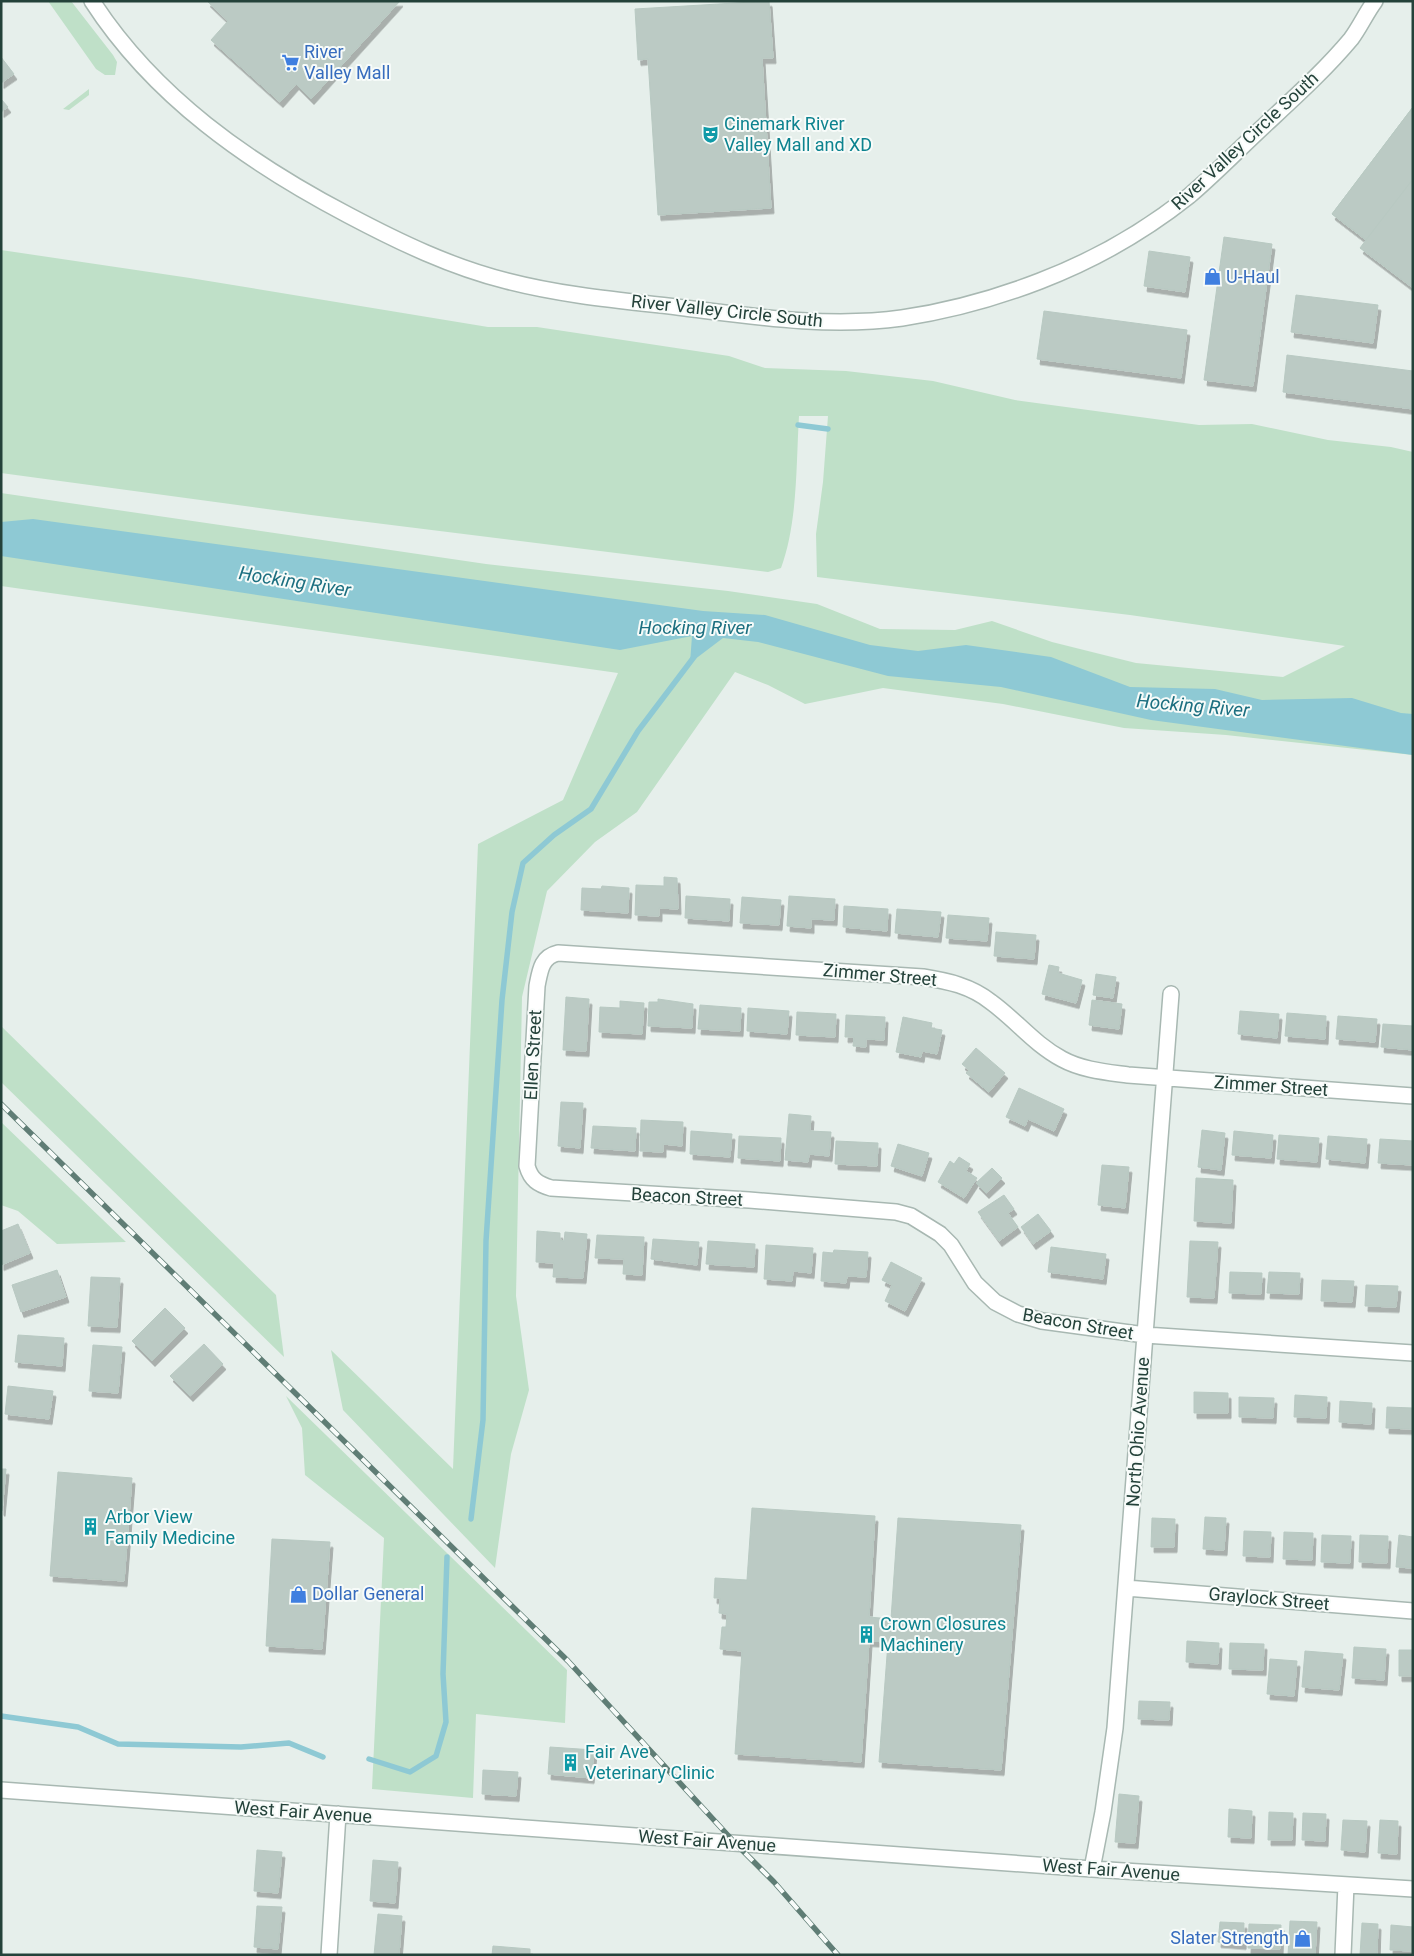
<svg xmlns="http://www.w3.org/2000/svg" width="1414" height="1956" font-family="Roboto,sans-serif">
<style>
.green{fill:#bfe0c8}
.water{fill:#8ec9d4}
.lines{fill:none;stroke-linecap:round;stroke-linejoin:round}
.stream{stroke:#8ec9d4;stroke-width:5.5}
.building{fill:#bbcac4;stroke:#b8c9c2;filter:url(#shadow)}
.minor-casing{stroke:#a8b8b2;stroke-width:18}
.minor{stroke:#fff;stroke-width:15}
.rail-casing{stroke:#5f7d75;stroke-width:5.5}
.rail{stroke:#f7fbf9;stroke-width:4;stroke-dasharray:11;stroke-linecap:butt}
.labels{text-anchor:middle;stroke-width:4;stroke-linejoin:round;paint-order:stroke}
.shop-label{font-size:18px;fill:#366cbe;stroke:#f7fbf9;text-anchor:start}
.culture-label{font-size:18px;fill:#0d838f;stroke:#f7fbf9;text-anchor:start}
.street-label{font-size:18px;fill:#24423a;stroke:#f7fbf9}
.water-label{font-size:19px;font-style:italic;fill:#1c6f80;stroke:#f7fbf9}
</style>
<defs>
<filter id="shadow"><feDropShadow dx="3" dy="5.5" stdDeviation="0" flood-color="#0004"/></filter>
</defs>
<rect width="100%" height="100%" fill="#e6efeb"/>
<path class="green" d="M48 1H71L113 55 117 62 115 75H105L96 69Z
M89 89V95L69 110 63 109Z
M1 250 190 278 488 327H537L729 356 765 368 846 371 933 381 1015 400 1199 425 1252 424 1328 440 1391 447 1413 452V755L1226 735 1124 728 1003 704 883 688 805 704 768 685 735 672 637 812 595 842 547 891 522 997 516 1296 529 1390 511 1454 495 1568 343 1410 331 1350 453 1469 478 844 563 800 618 673 1 586V493L486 564 728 591 817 604 880 629 955 630 992 621 1052 642 1136 663 1283 677 1345 646 1130 615 817 577 816 534 823 482 828 416H799C796 464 798 522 781 568L768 572 311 515 1 473Z
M1 1026 276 1295 284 1357 1 1082Z
M1 1122 126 1242 57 1244 18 1211 1 1205Z
M286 1396 567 1670 565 1723 476 1714 473 1798 372 1789 384 1538 305 1475 302 1428Z"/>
<path class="water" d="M33 519 703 611 765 615 870 645 918 651 966 645 1051 657 1130 687 1215 689 1262 700 1352 698 1401 713 1413 714V755L1151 720 1001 687 888 676 758 642 723 638 690 663 692 636 620 650 1 556V522Z"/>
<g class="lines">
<path class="stream" d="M798 425 828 429
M471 1519 483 1420 486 1241 502 1000 512 912 523 863 554 835 591 809 638 731 694 657
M1 1716 78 1727 118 1744 241 1747 289 1743 323 1757
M369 1759 410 1772 436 1756 446 1722 443 1674 447 1557"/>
</g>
<path class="building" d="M207 1H400L311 99 296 84 280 102 211 40 228 21Z
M769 1 773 58H762L771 208 658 215 648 59 638 60 635 9Z
M1 57 14 74 1 83Z
M1 99 8 107 1 112Z
M1413 107V179L1366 240 1332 214Z
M1413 107V288L1360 248 1366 240 1332 214Z
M1224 237 1272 244 1253 386 1204 380Z
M1149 251 1190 257 1185 292 1144 286Z
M1296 295 1378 305 1373 343 1291 332Z
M1044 311 1187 330 1181 378 1037 359Z
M1287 355 1413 371V409L1283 392Z
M664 877 677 878 678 909 659 908V916L635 915 636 885 664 886Z
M602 886 629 888 628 913 581 910 582 888 601 889Z
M686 896 730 899 729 921 685 918Z
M789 896 835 899 834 920 811 919V928L787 926Z
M742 897 781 900 779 925 740 923Z
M844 906 888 909 887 931 843 927Z
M897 909 941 912 938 937 895 933Z
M948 915 989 918 987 941 946 938Z
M996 932 1036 935 1034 959 994 956Z
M1049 965 1059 967 1058 973 1082 980 1076 1003 1042 994Z
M1096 974 1116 977 1113 998 1093 995Z
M566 997 589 999 586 1051 563 1050Z
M658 999 693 1004 692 1028 648 1026 649 1002H658Z
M1092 1000 1122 1004 1119 1029 1089 1025Z
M620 1001 644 1003 642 1034 599 1032 600 1007 620 1008Z
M700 1005 741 1008 740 1031 698 1029Z
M748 1008 789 1011 787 1034 747 1031Z
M1240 1011 1279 1014 1277 1038 1238 1034Z
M797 1012 836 1014 835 1037 796 1035Z
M1287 1013 1326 1016 1325 1039 1285 1036Z
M846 1015 885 1017 884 1040 866 1039V1047L853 1046 854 1037H845Z
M1338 1016 1377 1019 1375 1042 1336 1039Z
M903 1017 932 1023 931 1028 942 1030 937 1054 922 1051 921 1057 896 1052Z
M1383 1024 1413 1026V1050L1381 1047Z
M976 1048 1005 1073 989 1092 966 1073 969 1070 962 1064Z
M1019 1088 1064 1109 1054 1131 1028 1119 1025 1126 1006 1117Z
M561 1102 583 1103 580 1148 558 1146Z
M789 1114 811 1116 810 1131 831 1132 829 1156 809 1154 808 1162 785 1160Z
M641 1120 683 1122 682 1146 663 1144V1152L640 1151Z
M593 1126 636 1128 635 1151 591 1148Z
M1202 1130 1225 1133 1221 1170 1198 1167Z
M691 1131 732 1134 730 1157 690 1154Z
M1234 1131 1273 1135 1271 1158 1232 1155Z
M1279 1135 1319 1138 1317 1162 1277 1159Z
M739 1136 781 1138 780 1161 738 1158Z
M1328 1136 1367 1139 1365 1163 1326 1159Z
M1380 1139 1413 1141V1165L1378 1163Z
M836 1141 878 1143 877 1166 835 1164Z
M898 1144 929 1153 922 1176 891 1166Z
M959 1157 970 1164 966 1171 977 1178 964 1198 938 1182 950 1161 954 1164Z
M1102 1165 1129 1167 1125 1208 1098 1205Z
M992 1168 1002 1178 986 1193 976 1183Z
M1196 1178 1233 1180 1231 1223 1194 1221Z
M1004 1195 1014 1209 1008 1213 1018 1227 999 1241 978 1212Z
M1038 1214 1051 1231 1033 1244 1021 1227Z
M18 1224 30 1253 1 1265V1231Z
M537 1231 560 1233V1240L564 1241 565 1232 587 1234 583 1278 553 1277 554 1263 536 1262Z
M597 1235 644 1237 642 1275 623 1274 624 1259 595 1258Z
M653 1239 699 1242 697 1265 651 1259Z
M708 1241 755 1244 754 1267 706 1264Z
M1190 1241 1218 1242 1214 1298 1187 1297Z
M766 1245 813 1248 811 1273 793 1271 792 1281 764 1279Z
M1051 1247 1106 1254 1103 1279 1048 1272Z
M834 1250 868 1252 866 1277 847 1276 846 1283 821 1281 823 1252 833 1253Z
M891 1262 922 1278 905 1311 885 1301 892 1285 882 1280Z
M57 1270 66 1297 21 1312 12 1285Z
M1230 1272 1262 1273 1261 1294 1229 1293Z
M1269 1272 1300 1273 1299 1294 1267 1293Z
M91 1277 120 1278 117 1327 88 1326Z
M1322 1280 1354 1281 1352 1302 1321 1301Z
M1366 1285 1398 1286 1396 1307 1365 1306Z
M165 1308 185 1328 152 1361 132 1341Z
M18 1335 64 1338 62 1366 15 1362Z
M204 1344 223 1364 190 1396 170 1376Z
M93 1345 122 1347 118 1393 89 1391Z
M8 1386 53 1391 49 1419 5 1414Z
M1194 1392 1228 1393V1413H1194Z
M1295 1395 1327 1397 1326 1418 1294 1417Z
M1239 1397 1274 1398 1273 1418 1239 1417Z
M1340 1401 1372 1403 1371 1424 1339 1422Z
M1387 1407 1413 1408V1429L1386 1428Z
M1 1469H6L2 1511 1 1510Z
M58 1472 132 1478 124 1581 50 1576Z
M752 1508 875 1516 869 1617 891 1619 898 1518 1021 1525 1001 1770 879 1762 888 1642 869 1641 861 1762 735 1754 742 1651 720 1649 722 1627H726L727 1614 719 1613 720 1598H714L715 1578 747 1580Z
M1205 1517 1226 1518 1224 1550 1203 1549Z
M1152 1518 1175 1519 1174 1547H1151Z
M1244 1531 1271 1532 1270 1557 1243 1556Z
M1284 1532 1313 1533 1312 1560 1283 1559Z
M1322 1535 1351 1536 1350 1563 1321 1562Z
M1360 1535 1388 1536 1387 1563 1359 1562Z
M1399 1535 1413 1537V1568L1396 1567Z
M272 1539 330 1542 322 1649 266 1646Z
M1187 1641 1219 1643 1218 1664 1186 1662Z
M1230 1643 1264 1644 1263 1670 1229 1669Z
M1354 1647 1386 1649 1384 1680 1352 1678Z
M1399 1650H1413V1676H1399Z
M1305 1651 1343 1654 1339 1690 1302 1687Z
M1270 1659 1297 1661 1294 1696 1267 1694Z
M1139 1701 1170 1702 1169 1720 1138 1719Z
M550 1747 594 1750 591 1778 548 1774Z
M483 1770 518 1772 516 1796 482 1794Z
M1119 1794 1139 1796 1135 1843 1115 1842Z
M1229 1809 1252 1811 1251 1838 1228 1837Z
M1269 1812 1293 1813 1292 1840H1268Z
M1303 1813 1326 1814 1325 1841 1302 1840Z
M1343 1820 1367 1821 1365 1852 1341 1850Z
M1380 1820 1398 1821 1397 1854 1378 1853Z
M257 1850 282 1852 278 1893 254 1891Z
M373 1860 398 1862 395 1903 370 1901Z
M257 1906 282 1907 278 1949 254 1947Z
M378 1914 402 1916 399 1955H374Z
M1290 1921 1317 1922 1315 1955H1288Z
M1220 1922 1244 1923 1243 1944 1218 1942Z
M1362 1923 1378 1924 1377 1955H1360Z
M1249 1924 1281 1925 1280 1949 1248 1948Z
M1391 1925 1413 1927V1951L1390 1950Z
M493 1946 530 1949V1955H492Z"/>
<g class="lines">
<defs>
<path id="minor" d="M92 1C154 97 249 163 348 215 399 242 451 267 507 281 565 296 626 301 685 308 757 317 830 328 902 318 949 311 996 298 1040 281 1092 261 1145 231 1189 196 1216 173 1240 148 1266 124 1295 97 1325 70 1351 39 1360 27 1366 13 1375 1
M1413 1096 1128 1075C1106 1072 1082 1070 1062 1059 1034 1044 1016 1020 991 1002 971 986 948 981 923 977L558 953C541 957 540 971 537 986L527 1166C531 1180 538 1184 551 1188L749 1200 896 1212 911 1216 940 1234 951 1245 975 1283 995 1302 1018 1314 1042 1321 1145 1335 1413 1353
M1126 1588 1413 1611
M1 1790 1092 1869 1413 1889
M1092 1869 1103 1812 1115 1728 1171 994
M329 1955 338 1814
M1343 1955 1346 1885"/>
</defs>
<use href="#minor" class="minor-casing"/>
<use href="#minor" class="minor"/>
<defs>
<path id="rail" d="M1 1104 568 1661 735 1843 774 1882 838 1955"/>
</defs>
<use href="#rail" class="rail-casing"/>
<use href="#rail" class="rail"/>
</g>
<defs>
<symbol id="supermarket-bare" viewBox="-9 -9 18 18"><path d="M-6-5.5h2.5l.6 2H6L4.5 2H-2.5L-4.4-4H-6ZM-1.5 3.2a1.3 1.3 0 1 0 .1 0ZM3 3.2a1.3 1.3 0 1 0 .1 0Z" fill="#3f7fe0" stroke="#f7fbf9" stroke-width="2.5" paint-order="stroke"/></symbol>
<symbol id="theatre-bare" viewBox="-9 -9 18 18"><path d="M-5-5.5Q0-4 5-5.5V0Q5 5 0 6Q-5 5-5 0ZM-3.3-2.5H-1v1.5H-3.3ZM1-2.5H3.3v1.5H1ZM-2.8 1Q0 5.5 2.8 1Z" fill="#0f9aa8" stroke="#f7fbf9" stroke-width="2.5" paint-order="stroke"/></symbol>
<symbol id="shop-bare" viewBox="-9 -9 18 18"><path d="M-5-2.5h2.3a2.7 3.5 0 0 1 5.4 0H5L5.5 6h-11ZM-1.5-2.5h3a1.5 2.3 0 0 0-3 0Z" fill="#3f7fe0" stroke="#f7fbf9" stroke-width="2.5" paint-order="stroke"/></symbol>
<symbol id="building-bare" viewBox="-9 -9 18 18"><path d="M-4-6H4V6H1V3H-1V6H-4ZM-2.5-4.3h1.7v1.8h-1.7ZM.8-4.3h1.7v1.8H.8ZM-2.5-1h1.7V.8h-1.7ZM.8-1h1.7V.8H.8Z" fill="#0f9aa8" stroke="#f7fbf9" stroke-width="2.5" paint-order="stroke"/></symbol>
</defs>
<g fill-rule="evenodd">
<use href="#supermarket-bare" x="278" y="50" width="25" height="25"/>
<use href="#theatre-bare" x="698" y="122" width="25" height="25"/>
<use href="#shop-bare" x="1200" y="264" width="25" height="25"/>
<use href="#building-bare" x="78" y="1514" width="25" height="25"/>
<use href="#shop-bare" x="286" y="1582" width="25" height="25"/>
<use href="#building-bare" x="854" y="1622" width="25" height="25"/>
<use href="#building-bare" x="558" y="1750" width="25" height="25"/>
<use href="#shop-bare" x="1290" y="1926" width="25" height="25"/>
</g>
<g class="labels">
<g class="shop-label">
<text x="304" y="58">River<tspan x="304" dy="21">Valley Mall</tspan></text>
<text x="1226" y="283">U-Haul</text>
<text x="312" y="1600">Dollar General</text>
<text x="1289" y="1944" text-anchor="end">Slater Strength</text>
</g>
<g class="culture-label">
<text x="724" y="130">Cinemark River<tspan x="724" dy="21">Valley Mall and XD</tspan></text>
<text x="105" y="1523">Arbor View<tspan x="105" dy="21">Family Medicine</tspan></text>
<text x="880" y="1630">Crown Closures<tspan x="880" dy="21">Machinery</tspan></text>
<text x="585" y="1758">Fair Ave<tspan x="585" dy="21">Veterinary Clinic</tspan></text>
</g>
<g class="street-label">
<text transform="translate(1245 141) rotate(-43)" y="6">River Valley Circle South</text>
<text transform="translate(727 311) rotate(6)" y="6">River Valley Circle South</text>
<text transform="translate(880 975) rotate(5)" y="6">Zimmer Street</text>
<text transform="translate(533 1055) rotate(-87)" y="6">Ellen Street</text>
<text transform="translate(1271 1086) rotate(4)" y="6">Zimmer Street</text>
<text transform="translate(687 1197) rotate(3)" y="6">Beacon Street</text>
<text transform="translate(1078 1324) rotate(10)" y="6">Beacon Street</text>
<text transform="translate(1138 1432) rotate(-86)" y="6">North Ohio Avenue</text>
<text transform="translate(1269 1599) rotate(5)" y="6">Graylock Street</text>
<text transform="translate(303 1812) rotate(4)" y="6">West Fair Avenue</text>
<text transform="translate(707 1841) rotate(4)" y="6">West Fair Avenue</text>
<text transform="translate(1111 1870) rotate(4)" y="6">West Fair Avenue</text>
</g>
<g class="water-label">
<text transform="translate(295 581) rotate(9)" y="7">Hocking River</text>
<text x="695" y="634">Hocking River</text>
<text transform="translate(1193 705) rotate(5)" y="7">Hocking River</text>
</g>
</g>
<rect width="1414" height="1956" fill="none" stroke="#24423a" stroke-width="5"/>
</svg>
